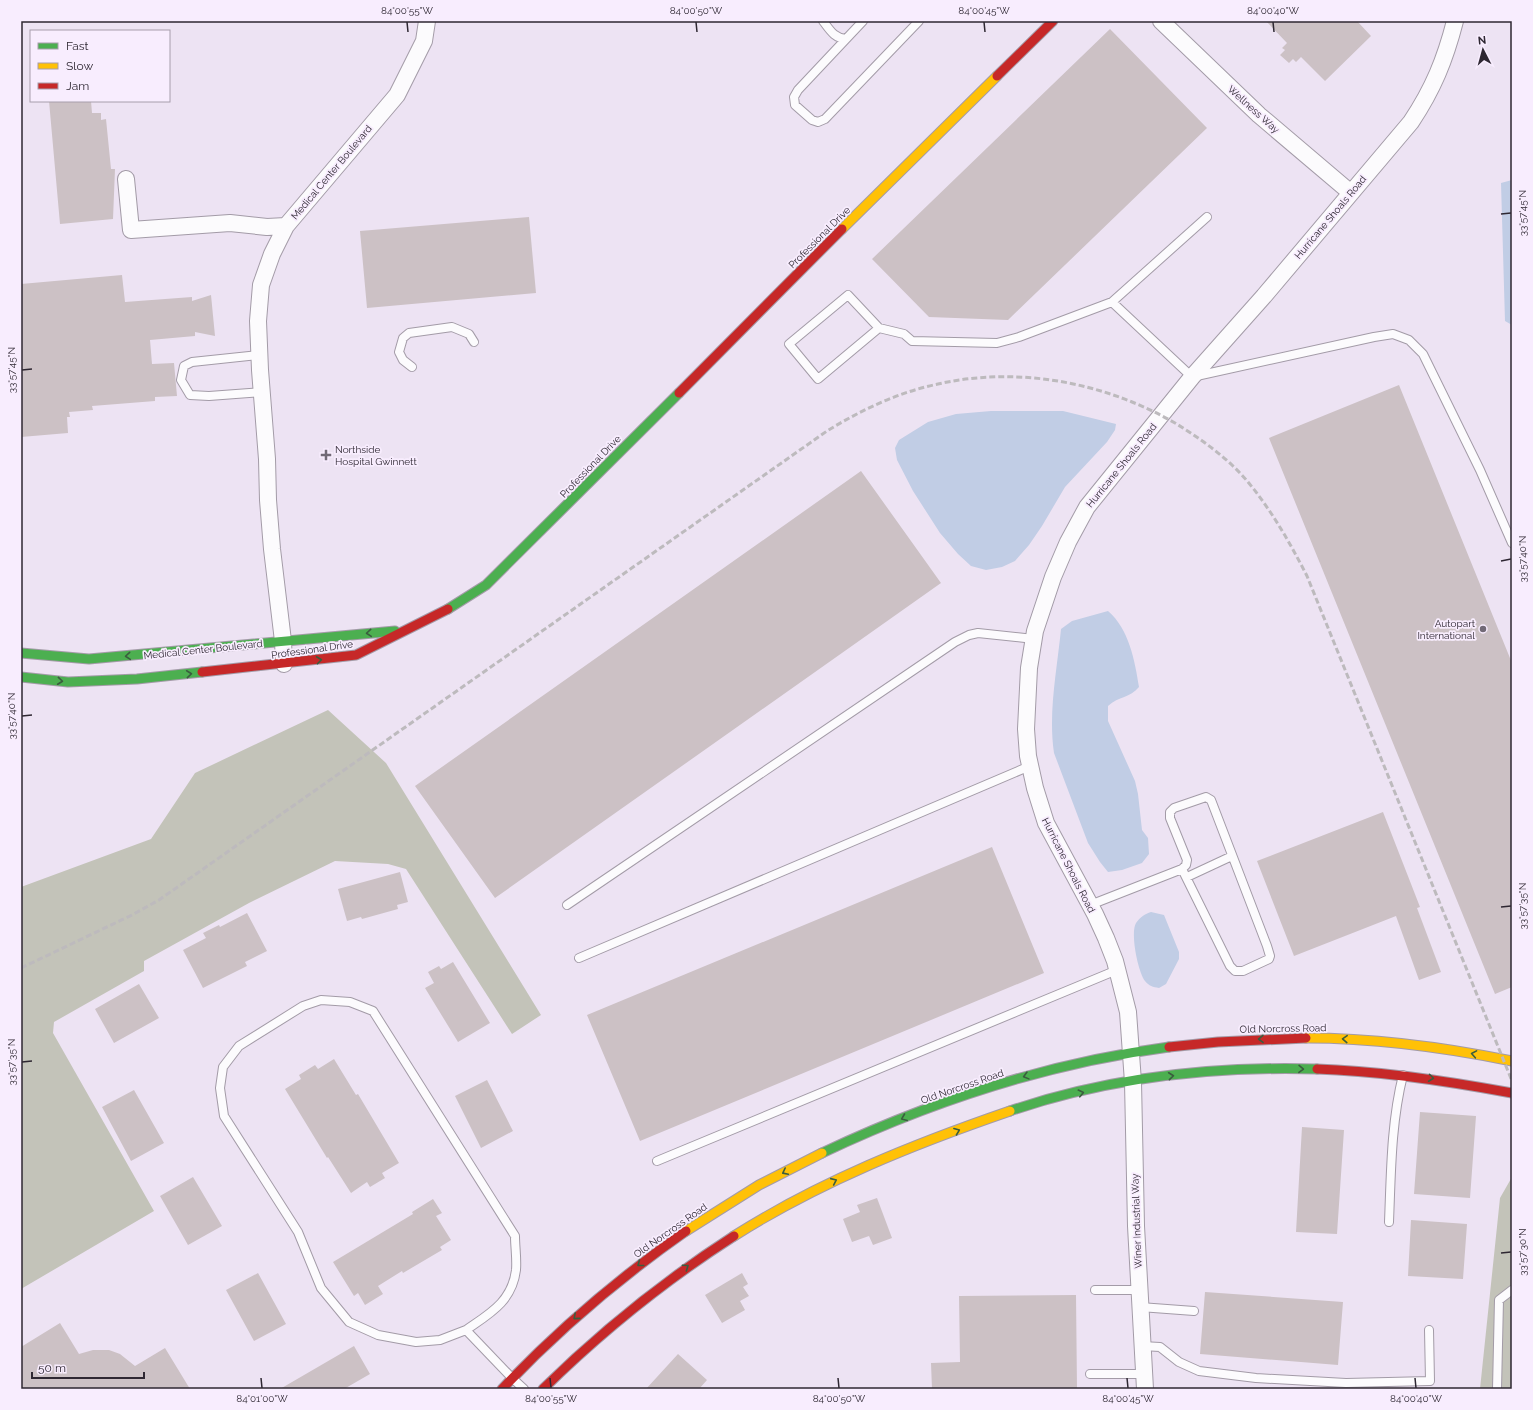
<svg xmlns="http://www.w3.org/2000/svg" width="1533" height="1410" font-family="Raleway,sans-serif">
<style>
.forest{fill:#c3c3b9}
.water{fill:#c1cde5}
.building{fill:#ccc1c5}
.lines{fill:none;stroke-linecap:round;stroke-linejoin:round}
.lane-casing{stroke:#a39ba7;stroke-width:10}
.street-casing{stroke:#a39ba7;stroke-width:18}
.fast-casing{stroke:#a39ba7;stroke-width:11}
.slow-casing{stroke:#a39ba7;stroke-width:11}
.jam-casing{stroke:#a39ba7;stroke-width:11}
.lane{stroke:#fcfbfd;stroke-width:8}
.street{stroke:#fcfbfd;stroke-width:16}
.fast{stroke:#4caf50;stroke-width:9}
.slow{stroke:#ffc107;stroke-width:9}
.jam{stroke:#c62828;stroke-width:9}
.rail{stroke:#bdbabd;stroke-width:3;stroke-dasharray:6 3;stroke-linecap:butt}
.oneway{stroke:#3a5d3e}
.ticks{fill:none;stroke:#2e2732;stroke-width:1.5}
.poi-dot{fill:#716976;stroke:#f8edfe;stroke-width:1.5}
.labels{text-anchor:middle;stroke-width:3.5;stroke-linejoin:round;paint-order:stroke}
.street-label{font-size:10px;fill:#2e2732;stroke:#f8edfe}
.poi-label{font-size:10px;fill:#2e2732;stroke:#f8edfe;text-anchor:start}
.neatline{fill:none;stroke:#2e2732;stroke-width:1.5}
.ticks-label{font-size:10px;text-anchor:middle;fill:#2e2732}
</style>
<rect width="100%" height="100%" fill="#ede3f3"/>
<path class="forest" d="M328 710 386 763 541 1015 512 1034 406 869 388 864 335 861 249 903 144 961V971L54 1022 53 1033 154 1211 21 1289V887L151 839 195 773Z
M1512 1177V1389H1480L1500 1198Z"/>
<path class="water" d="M1512 180V325L1505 321 1501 183Z
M991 411H1063L1116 424 1115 430 1107 442 1065 487 1042 526 1029 545 1015 561 1002 567 986 570 971 566 958 554 940 533 913 491 897 460 895 448 899 440 928 422 956 414Z
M1108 611C1129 629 1135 661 1139 687 1130 698 1119 696 1108 706V721L1135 781 1138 794 1142 830 1148 838 1149 854 1142 863 1122 870 1108 872 1100 862 1088 843 1054 753C1048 713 1057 670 1061 629L1072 621Z
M1151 912 1164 915 1179 952V959L1166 984 1159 988C1153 987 1149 986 1145 981 1138 972 1130 933 1136 923 1140 917 1145 914 1151 912Z"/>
<path class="building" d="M1266 21H1357L1371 36 1325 81 1301 57 1296 62 1293 59 1289 63 1280 55 1285 50 1282 48 1287 43Z
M1110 29 1207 128 1008 320 929 317 872 259Z
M49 101H91L92 113H101V120L106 119 111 169H115L113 219 60 224Z
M529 217 536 293 367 308 360 231Z
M122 275 125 302 192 297V301L211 295 215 336 195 332V336L150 340 152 364 174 363 177 396 155 397V401L92 406 93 410 69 412 70 417H67L68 433 21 437V284Z
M1399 385 1512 663V987L1495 994 1269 438Z
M861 471 941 583 495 898 415 786Z
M1383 812 1420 907 1417 908 1441 972 1419 980 1396 916 1294 956 1257 861Z
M992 847 1044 973 640 1141 587 1015Z
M400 872 408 902 397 905 398 909 362 919 361 917 347 921 338 889Z
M247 913 267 951 245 962 247 966 203 988 183 950 206 938 203 933 219 925 220 927Z
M453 962 490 1023 458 1042 425 988 434 983 428 972 439 966 441 969Z
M139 984 159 1018 114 1043 95 1009Z
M334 1059 356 1095 358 1094 399 1163 382 1173 385 1178 370 1187 367 1182 351 1193 328 1157 327 1158 285 1089 301 1079 299 1075 315 1065 318 1069Z
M487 1080 513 1131 481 1148 455 1096Z
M134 1090 164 1143 131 1161 102 1107Z
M1420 1112 1476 1116 1470 1198 1414 1194Z
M1302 1127 1344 1130 1337 1234 1296 1232Z
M193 1177 222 1226 188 1245 160 1196Z
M877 1198 892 1238 873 1245 869 1236 852 1242 843 1219 860 1212 857 1205Z
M433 1199 442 1213 436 1216 451 1240 440 1247 442 1250 403 1273 402 1271 378 1286 383 1294 365 1305 358 1293 354 1296 333 1262 413 1214 412 1212Z
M1411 1220 1467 1224 1463 1279 1408 1276Z
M258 1273 286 1324 254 1341 226 1290Z
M742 1273 748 1284 743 1287 749 1296 740 1301 745 1310 722 1323 705 1295Z
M1205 1292 1343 1302 1338 1365 1200 1354Z
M1076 1295 1077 1389H932L931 1363 960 1362 959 1296Z
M60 1323 79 1354 93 1350H109L120 1354 135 1366 165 1348 190 1389H21V1347Z
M354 1346 370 1374 344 1389H280Z
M678 1354 707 1380 699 1389H646Z"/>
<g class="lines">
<defs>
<path id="lane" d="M823 21C830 30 834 38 846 39L863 21
M846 39 798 90 794 97 795 105 812 120 818 122 825 119 919 21
M1207 217 1112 302 1192 377 1374 337 1393 334 1409 340 1423 354 1480 470 1512 543
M879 328 848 295 789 344 818 379 879 328 904 334 912 341 997 343 1019 337 1112 302
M259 355 192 362 184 366 181 380 190 395 209 396 263 392
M412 367 403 360 399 352 403 338 409 333 452 327 469 334 474 342
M1187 877 1232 856
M567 905 955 642 969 635 978 633 1034 639
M1090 905 1182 869 1186 865 1187 860 1170 818V812L1174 808 1206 797 1211 800 1267 946 1270 956 1269 959 1243 971H1235L1230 966 1182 869
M579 958 1030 766
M657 1161 1117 970
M1389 1222C1391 1173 1391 1123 1403 1075
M1095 1290H1139
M1140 1307 1194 1311
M466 1330 440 1340 416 1342 378 1335 349 1322 321 1288 298 1232 224 1116 220 1088 223 1067 239 1046 303 1006 321 1000 350 1002 373 1011 515 1236C515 1247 517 1259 516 1270 512 1302 489 1314 466 1330L512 1378 524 1389
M1142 1346 1160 1347 1179 1362 1199 1371 1256 1378 1346 1383 1430 1381 1429 1330
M1090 1374H1144
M1497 1389 1499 1300 1512 1290"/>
<path id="street" d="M1161 21 1259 115 1351 193
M126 179 131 230 230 223 267 227 286 226
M284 664 283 641 272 549 268 500 267 459 260 370 258 321 261 285 272 254 286 226 397 95 424 41 427 21
M1145 1389 1136 1226 1133 1082 1128 1012 1115 961 1106 938 1095 914 1046 823 1035 788 1028 756 1026 729 1029 668 1035 631 1053 577 1068 542 1087 507 1192 377 1264 296 1411 122C1433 89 1445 60 1455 21"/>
<path id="fast" d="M448 609 486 585 679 393
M21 653 89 659 395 631
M21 677 68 682 137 679 202 672
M1010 1111C1107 1078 1214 1066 1317 1069
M822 1153C932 1101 1048 1063 1169 1047"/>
<path id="slow" d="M842 229 997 76
M1306 1038C1376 1038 1443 1047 1512 1061
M686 1231 759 1185 822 1153
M734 1236C819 1182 914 1144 1010 1111"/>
<path id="jam" d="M997 76 1053 21
M679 393 842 229
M202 672 356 655 448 609
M1169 1047 1218 1042 1306 1038
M1317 1069C1382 1071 1447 1081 1512 1093
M502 1389C558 1330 619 1278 686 1231
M543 1389C602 1331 664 1281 734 1236"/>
</defs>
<use href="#lane" class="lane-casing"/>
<use href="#street" class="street-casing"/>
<use href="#fast" class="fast-casing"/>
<use href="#slow" class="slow-casing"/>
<use href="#jam" class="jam-casing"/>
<use href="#lane" class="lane"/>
<use href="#street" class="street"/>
<use href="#fast" class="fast"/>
<use href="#slow" class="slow"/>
<use href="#jam" class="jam"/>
<path class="rail" d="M21 968 132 915 159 900 827 431C861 410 899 392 938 384 1018 366 1104 382 1175 423 1201 439 1228 458 1248 482 1272 511 1290 543 1307 576L1512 1081"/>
</g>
<defs><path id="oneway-chevron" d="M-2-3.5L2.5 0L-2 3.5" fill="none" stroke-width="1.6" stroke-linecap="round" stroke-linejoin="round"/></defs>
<g class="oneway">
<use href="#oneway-chevron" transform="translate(369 633) rotate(175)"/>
<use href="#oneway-chevron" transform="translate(128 656) rotate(175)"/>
<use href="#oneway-chevron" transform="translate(319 660) rotate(-7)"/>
<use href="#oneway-chevron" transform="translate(189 674) rotate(-6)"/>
<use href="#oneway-chevron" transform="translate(60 681) rotate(6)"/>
<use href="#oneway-chevron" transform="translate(1261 1039) rotate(179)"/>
<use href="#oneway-chevron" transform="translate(1345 1039) rotate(-177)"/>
<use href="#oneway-chevron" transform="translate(1474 1054) rotate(-170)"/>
<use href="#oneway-chevron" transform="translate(1301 1069) rotate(1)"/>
<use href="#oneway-chevron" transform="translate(1026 1076) rotate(165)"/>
<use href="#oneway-chevron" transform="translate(1171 1076) rotate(-6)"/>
<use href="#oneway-chevron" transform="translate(1431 1078) rotate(7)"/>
<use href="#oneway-chevron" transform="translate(1081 1093) rotate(-13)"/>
<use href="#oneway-chevron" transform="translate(904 1118) rotate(158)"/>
<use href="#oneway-chevron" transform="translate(957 1131) rotate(-21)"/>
<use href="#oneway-chevron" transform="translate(785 1172) rotate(153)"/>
<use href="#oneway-chevron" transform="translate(834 1181) rotate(-24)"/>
<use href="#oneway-chevron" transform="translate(640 1264) rotate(142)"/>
<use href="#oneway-chevron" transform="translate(686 1267) rotate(-35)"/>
<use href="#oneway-chevron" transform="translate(576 1317) rotate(139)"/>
</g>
<path class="ticks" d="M407 22 408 32M696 22 697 32M984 22 985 32M1273 22 1274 32M1501 214 1511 213M22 370 32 369M1501 561 1511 559M22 716 32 715M1501 907 1511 906M22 1062 32 1061M1501 1253 1511 1252M261 1378 262 1388M550 1378 551 1388M838 1378 839 1388M1127 1378 1128 1388M1415 1378 1416 1388"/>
<g class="poi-dot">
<path d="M324 449h4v4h4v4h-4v4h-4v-4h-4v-4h4z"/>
<circle cx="1483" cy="629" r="4"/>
</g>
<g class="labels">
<g class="street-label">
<text transform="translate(1254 109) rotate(42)" y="4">Wellness Way</text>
<text transform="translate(331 172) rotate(-50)" y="4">Medical Center Boulevard</text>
<text transform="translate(1330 217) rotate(-50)" y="4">Hurricane Shoals Road</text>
<text transform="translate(819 237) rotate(-45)" y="4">Professional Drive</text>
<text transform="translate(1121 465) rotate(-51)" y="4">Hurricane Shoals Road</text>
<text transform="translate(590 466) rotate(-46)" y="4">Professional Drive</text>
<text transform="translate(203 649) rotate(-6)" y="4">Medical Center Boulevard</text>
<text transform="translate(312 649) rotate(-8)" y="4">Professional Drive</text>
<text transform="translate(1069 865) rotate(63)" y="4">Hurricane Shoals Road</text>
<text transform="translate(1283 1028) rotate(-1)" y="4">Old Norcross Road</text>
<text transform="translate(962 1086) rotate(-19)" y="4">Old Norcross Road</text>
<text transform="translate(1136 1221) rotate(-92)" y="4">Winer Industrial Way</text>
<text transform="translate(670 1230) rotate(-35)" y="4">Old Norcross Road</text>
</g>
<g class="poi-label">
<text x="335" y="453">Northside<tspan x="335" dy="12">Hospital Gwinnett</tspan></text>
<text x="1475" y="627" text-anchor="end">Autopart<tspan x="1475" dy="12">International</tspan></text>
</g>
</g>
<rect width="1533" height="1410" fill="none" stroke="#f8edfe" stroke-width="44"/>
<rect x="30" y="30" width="140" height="72" fill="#f8edfe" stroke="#a79eac"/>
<rect x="38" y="43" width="20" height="6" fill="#4caf50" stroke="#a79eac"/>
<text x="66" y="50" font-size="12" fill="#2e2732">Fast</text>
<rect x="38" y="63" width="20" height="6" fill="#ffc107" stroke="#a79eac"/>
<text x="66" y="70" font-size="12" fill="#2e2732">Slow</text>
<rect x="38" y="83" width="20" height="6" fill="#c62828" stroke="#a79eac"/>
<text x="66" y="90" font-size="12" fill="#2e2732">Jam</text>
<g transform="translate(1483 50) rotate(354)" stroke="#f8edfe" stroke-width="3" paint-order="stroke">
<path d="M0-3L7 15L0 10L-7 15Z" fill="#2e2732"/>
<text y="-6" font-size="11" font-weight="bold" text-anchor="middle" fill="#2e2732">N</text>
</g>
<path d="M32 1372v6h112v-6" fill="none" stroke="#2e2732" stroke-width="2"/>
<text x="38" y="1372" font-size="12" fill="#2e2732" stroke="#f8edfe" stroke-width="3" paint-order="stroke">50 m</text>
<rect x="22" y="22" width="1489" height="1366" class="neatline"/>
<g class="ticks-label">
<text x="407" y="14">84°00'55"W</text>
<text x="696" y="14">84°00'50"W</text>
<text x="984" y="14">84°00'45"W</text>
<text x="1273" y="14">84°00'40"W</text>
<text transform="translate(1522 213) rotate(-90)" y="4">33°57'45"N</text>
<text transform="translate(11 370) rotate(-90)" y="4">33°57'45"N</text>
<text transform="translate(1522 559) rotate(-90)" y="4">33°57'40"N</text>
<text transform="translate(11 716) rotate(-90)" y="4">33°57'40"N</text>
<text transform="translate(1522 906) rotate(-90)" y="4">33°57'35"N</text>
<text transform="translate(11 1062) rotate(-90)" y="4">33°57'35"N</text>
<text transform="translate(1522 1252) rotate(-90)" y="4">33°57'30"N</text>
<text x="262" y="1402">84°01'00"W</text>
<text x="551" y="1402">84°00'55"W</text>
<text x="839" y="1402">84°00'50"W</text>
<text x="1128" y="1402">84°00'45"W</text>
<text x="1416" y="1402">84°00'40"W</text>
</g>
</svg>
